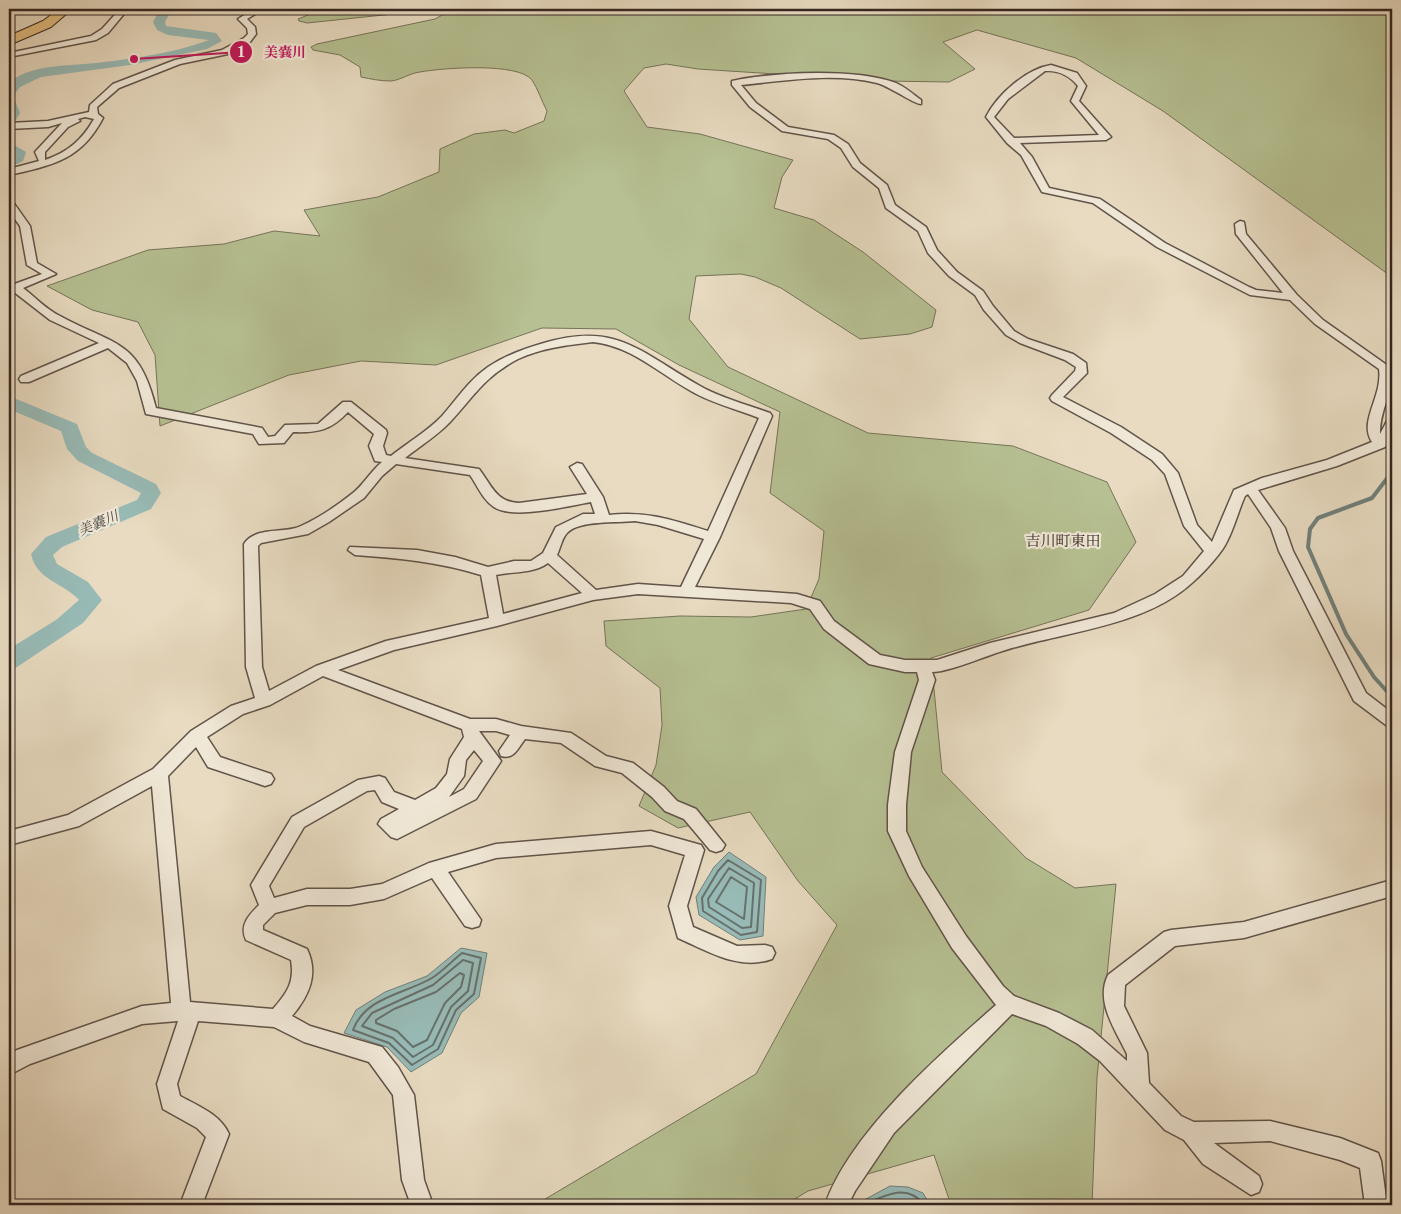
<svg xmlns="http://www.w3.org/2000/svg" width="1401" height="1214" font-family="'Libre Caslon Text','Noto Serif JP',serif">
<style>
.green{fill:#b6c092;stroke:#75745a}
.water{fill:#98bbb7;stroke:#70807b}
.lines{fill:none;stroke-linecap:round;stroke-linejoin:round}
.shore{stroke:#66716c;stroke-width:2}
.stream{stroke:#70807b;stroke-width:4}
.river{fill:#98bbb7;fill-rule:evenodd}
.minor-casing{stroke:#61544a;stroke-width:3}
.primary-casing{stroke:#342722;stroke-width:2}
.minor{fill:#f0e8d7;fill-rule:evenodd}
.primary{fill:#e4be80;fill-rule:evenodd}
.labels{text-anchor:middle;stroke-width:4.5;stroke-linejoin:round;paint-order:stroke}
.water-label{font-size:14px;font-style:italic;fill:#4d4c47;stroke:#f0e8d7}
.quarter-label{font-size:15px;fill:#342722;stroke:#f0e8d7}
.leader{fill:none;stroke:#c2185b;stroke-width:2}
.callout-dot{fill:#c2185b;stroke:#f0e8d7;stroke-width:2}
.mark-label{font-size:15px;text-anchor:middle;font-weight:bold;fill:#fff}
.callout-label{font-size:14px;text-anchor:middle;font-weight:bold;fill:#c2185b;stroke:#f0e8d7;stroke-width:4.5;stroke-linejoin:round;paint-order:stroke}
</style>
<rect width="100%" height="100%" fill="#e8dbc1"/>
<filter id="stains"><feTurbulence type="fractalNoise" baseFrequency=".004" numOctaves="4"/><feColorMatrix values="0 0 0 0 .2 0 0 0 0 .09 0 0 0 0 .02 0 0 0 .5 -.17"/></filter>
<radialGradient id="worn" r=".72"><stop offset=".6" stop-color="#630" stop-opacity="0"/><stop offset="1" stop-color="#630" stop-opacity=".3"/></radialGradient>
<path class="green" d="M323 9H1387L1392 11V277L1163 111 1076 58 977 30 943 42 975 69 949 82 884 81 698 69 666 64 644 68 624 91 647 127 700 134 793 160 782 177 774 208 814 220 863 252 936 310 932 327 910 334 860 339 781 288 755 277 741 274 696 276 689 319 728 367 868 433 1013 446 1107 482 1136 542 1089 610 931 658 942 772 1026 858 1075 888 1116 884 1097 1078 1092 1205H951L934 1155 808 1191 785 1205H535L756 1074 837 925 798 881 750 812 678 828 639 806 656 765 662 725 660 688 606 646 604 621 680 616 751 617 806 609 819 579 824 531 770 493 780 412 679 365 616 329 542 328 436 365 361 361 289 375 160 426 155 355 138 322 92 310 47 286 148 250 224 244 274 231 320 236 304 210 378 197 439 172 440 149 474 134 505 130 514 133 544 121 547 111C542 102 538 89 532 80 518 62 442 68 420 72 410 73 401 80 391 81 380 81 371 79 361 77L360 67 340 55 313 50 311 47 317 44 435 19 446 13 441 9 307 23 299 21 298 19Z"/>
<path class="water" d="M729 852 766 877 763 936 740 940 699 915 696 897 714 867Z
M461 948 487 953 479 997 461 1013 442 1053 411 1072 387 1047 344 1033 356 1010 385 992 427 976Z
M890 1186 908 1187 923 1193 930 1205H855Z"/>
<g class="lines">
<path class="shore" d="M728 860 761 880 757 932 741 935 703 911 702 898 718 871Z
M729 868 754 883 751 927 742 928 709 907 708 899Z
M731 877 747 887 744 919 716 902Z
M462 953 481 958 474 994 456 1010 438 1049 412 1065 389 1043 353 1030C365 997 405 994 432 978 443 971 452 961 462 953Z
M463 960 473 963 468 991 451 1007 433 1045 413 1057 393 1038 362 1026 372 1013 433 985Z
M460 973 464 975 461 987 445 1003 427 1040 413 1047 397 1031 376 1023V1020L394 1009 436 992Z
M864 1205C885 1195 908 1183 924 1205"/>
<path class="stream" d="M1392 472 1372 498 1318 518 1310 529 1308 547 1346 634 1374 677 1392 697"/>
<path class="river" d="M160 9H172L165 22 166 26 216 33 222 41 207 49 130 65 41 77 20 87 13 96 20 113 14 123 9 124V84C26 63 78 66 104 62 138 58 177 52 209 40L168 35 157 30 153 22Z
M9 142 26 152 23 161 9 168V158L12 154 9 152Z
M9 396 77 424 86 447 92 453 156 484 161 493 151 509 62 547 53 555 57 564 88 582 102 600 83 623 17 667 9 669V649L56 620 79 600C63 582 37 581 31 554L46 537 137 500 141 493 78 461 67 449 61 431 9 409Z"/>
<defs>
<path id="minor" d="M120 9H128L108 33 96 40 9 57V53L91 36 102 29Z
M254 9H263L247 19 255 27 256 34 250 42 228 54 180 64 119 88 97 107 98 114 103 118C81 160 53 165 9 175V169L39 161 35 152 62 123 48 127 9 129V123L48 121 89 112 90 105 113 84 175 60 222 50 244 38 248 34 247 28 238 19ZM85 117 94 119C82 140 68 152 45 160V152L68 127 80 121 78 119Z
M1051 65 1077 73 1086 86 1079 101 1111 137 1106 140 1020 143 1032 157 1049 188 1100 199 1165 243 1249 287 1256 290 1283 293 1236 234 1235 224 1240 221 1244 222 1246 234 1297 295 1323 320 1391 368C1394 392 1379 411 1380 434L1387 421 1392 420V434L1385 447 1337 466 1258 490 1285 528 1293 551 1366 693 1392 713V727L1386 725 1354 701 1279 551 1271 528 1248 494 1245 496C1237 514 1231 540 1219 554 1212 563 1202 574 1193 582 1148 624 1073 631 1016 647 994 652 951 672 932 672L935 680 911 752 906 805V831L922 867 966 936 1003 986 1014 996 1059 1013 1092 1030 1127 1061V1054C1115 1029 1095 1002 1108 975L1164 932 1171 930 1244 922 1392 880V896L1244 938 1175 946 1125 985 1124 1006 1147 1053 1149 1083 1181 1116 1194 1122 1270 1121 1340 1138 1378 1153 1381 1161 1387 1205H1365L1360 1168 1340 1160 1270 1141 1214 1143 1259 1176 1262 1184 1259 1192 1251 1195 1203 1164 1184 1140 1165 1130 1100 1061 1078 1044 1046 1026 1012 1014 894 1133 855 1191 848 1205H825C850 1133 939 1055 996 1005L952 948 909 876 888 831V805L895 752 919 680 917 672H905L869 664 824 629 810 609 791 603 638 594 593 600 497 626 394 650 338 670 470 719H496L521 726 571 733 606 756 633 763 664 787 677 801 696 809 725 845 722 850 716 852 710 850 684 819 665 811 652 797 622 773 595 766 561 743 525 739C518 748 514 760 501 756L499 751 510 735 496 731H479L501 761 476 799 397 839 391 837 378 824 381 819 399 809 382 802 375 790 367 791 304 827 269 886 274 898 307 889H350L382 884 429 863 496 844 651 831 701 845 704 850 687 906 693 927 737 946 765 945 772 947 775 953 772 959C739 971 708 951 678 938L669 906 685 855 651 845 496 858 448 872 481 920 479 926 472 928 465 926 432 878 384 899 350 905H307L275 913 263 925V930L307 949C319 974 309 996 292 1016L310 1026 382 1047 398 1067 414 1095 424 1180 433 1205H411L402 1180 393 1095 369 1062 304 1042 274 1027 198 1021 177 1084 180 1096C198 1106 220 1114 229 1134L202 1205H180L206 1137 197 1128 163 1109 157 1084 178 1021 142 1024 30 1064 9 1075V1054L17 1050 142 1006 171 1003 152 786 79 826 9 845V831L68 815 153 769 191 731 231 706 255 698 246 667 244 544C255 526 284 534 301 526 319 518 338 505 353 493 364 484 371 471 382 462L375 461 369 446 374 434 348 412C331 430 318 433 293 432L284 443 259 444 253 434 146 414 137 381 127 363 108 348 29 382H21L19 379 21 376 99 343 50 320 14 292 9 293V286L42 274 27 265 20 226 9 211V201L13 202 30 226 37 263 56 274 23 288C35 297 47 310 60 316 115 346 139 339 156 408L262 428 268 437 275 436 285 425 318 424 343 402H351L386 430 387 433 383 446 386 455 391 456C407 443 428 431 442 416 457 399 469 380 488 367 506 355 524 349 544 343 617 321 641 353 700 386 721 398 748 405 770 413L772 416 720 537 695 587 797 594 820 601 834 621 880 655 905 660H937L990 643 1114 613 1155 594 1183 576 1204 551 1184 526 1165 474 1152 460 1111 433 1052 401 1050 398 1052 395 1075 371 1076 367 1065 360 1020 343 1006 335 984 310 975 295 949 276 928 253 918 231 886 208 879 188 853 167 841 148 828 139 782 131 750 107 732 85V81C774 72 856 68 896 83 905 87 913 94 921 100V104C916 105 889 86 877 83 833 72 785 81 741 85L756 103 788 127 834 135 848 144 860 163 887 185 895 205 926 227 937 250 957 272 983 291 993 306 1014 331 1028 339 1073 354 1086 363 1087 373 1063 397 1121 427 1162 454 1178 473 1197 525 1212 542 1234 490 1262 478 1327 460 1372 442C1358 421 1383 397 1379 369L1315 324 1290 300 1250 295 1157 247 1093 203 1042 192 1021 155 1007 143 986 117C997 95 1026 69 1051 65ZM1045 71C1058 70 1070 76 1078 86L1071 101 1099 135 1014 138 994 117 1008 99ZM593 342C631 346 659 373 691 391 711 403 737 409 759 418L708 531C672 520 648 511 609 515L603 497 582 464 577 463 570 467 587 494 519 503C496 502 492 486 479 469L405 458C420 446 438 435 450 422 474 396 485 376 518 359 541 348 568 345 593 342ZM396 464 470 475C477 485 483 500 494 507 513 520 568 506 591 502L595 514H583L556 527 543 553 531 561H514L488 567 455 557 417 550 350 547 348 550 355 555C398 558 439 562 481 575L489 618 386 641 316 666 269 691 262 667 258 546 261 543 308 534 329 522 364 498 382 476ZM635 521 658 525 704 539 681 587 638 584 596 590 557 555C560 549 562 538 567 533 579 520 617 523 635 521ZM548 563 582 593 503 614 496 575C514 571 533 574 548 563ZM323 676 462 729 464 737 450 759 447 774 436 788 415 800 394 792 385 778 379 776 358 780 292 817 251 885 259 905C249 915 239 925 246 940L291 960C295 982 287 993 273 1009L190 1002 168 776 196 747 208 767 265 786 271 784 274 779 271 774 220 757 207 737 243 714 270 705ZM474 750 483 761 464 789 449 797 464 776 466 760Z"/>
<path id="primary" d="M59 9H72L51 27 9 45V36L43 21Z"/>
</defs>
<use href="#minor" class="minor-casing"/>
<use href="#primary" class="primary-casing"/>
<use href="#minor" class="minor"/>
<use href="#primary" class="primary"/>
</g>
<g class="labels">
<g class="water-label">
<text transform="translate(98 523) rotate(-23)" y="5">美嚢川</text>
</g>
<g class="quarter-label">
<text x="1063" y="546">吉川町東田</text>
</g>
</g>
<path class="leader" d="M134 59L241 52"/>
<g class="callout-dot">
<circle cx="134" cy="59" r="5"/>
<circle cx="241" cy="52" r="12"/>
</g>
<g class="mark-label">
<text x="241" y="57">1</text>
</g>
<g class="callout-label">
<text x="285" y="57">美嚢川</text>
</g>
<rect width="1401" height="1214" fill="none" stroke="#e8dbc1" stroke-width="30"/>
<rect x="10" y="10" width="1381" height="1194" fill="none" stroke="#342722" stroke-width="2.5"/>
<rect x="15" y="15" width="1371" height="1184" fill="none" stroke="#342722"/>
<rect width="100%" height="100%" filter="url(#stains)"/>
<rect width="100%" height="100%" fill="url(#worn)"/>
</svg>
